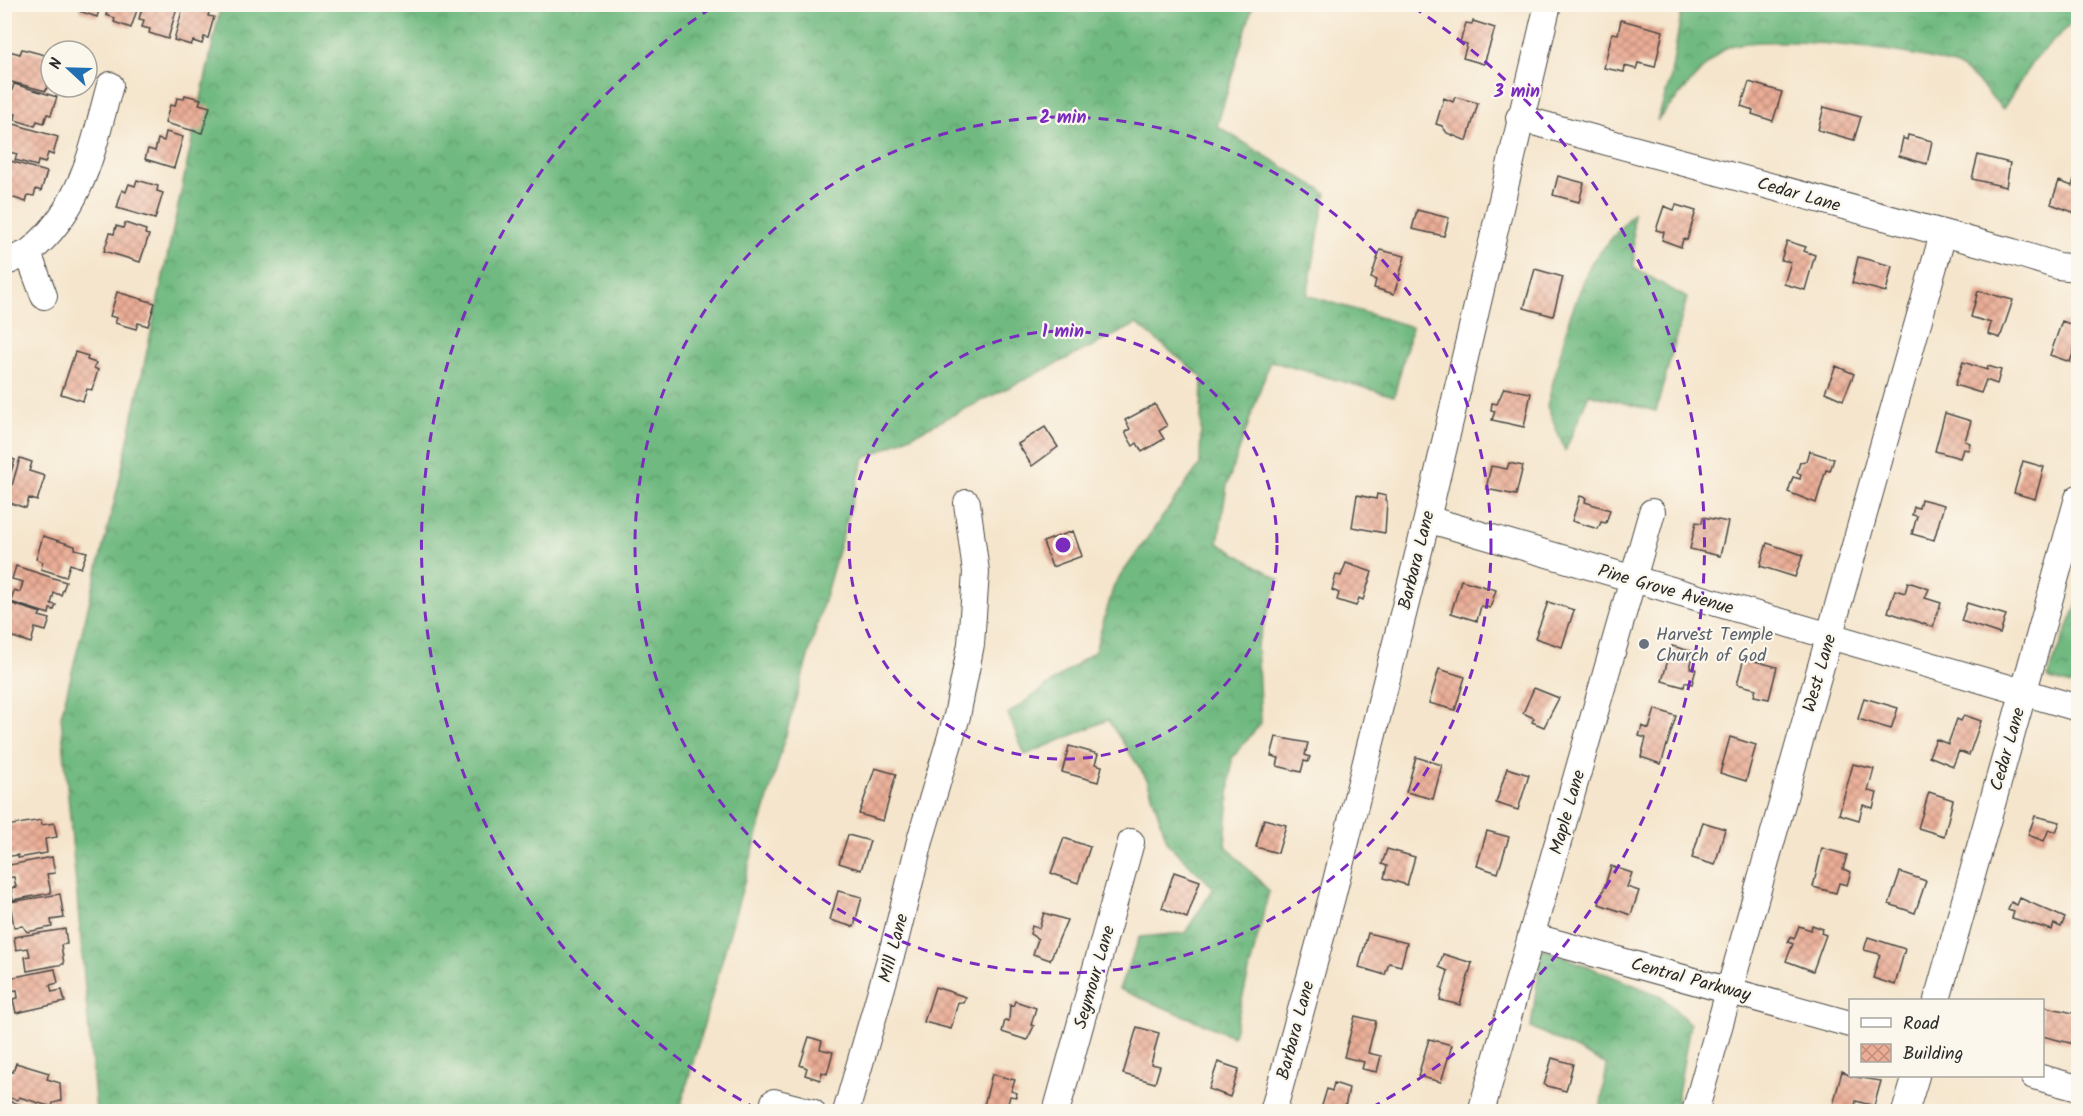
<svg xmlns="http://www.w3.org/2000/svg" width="2083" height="1116" font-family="Kalam,sans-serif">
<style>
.forest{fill:url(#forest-crowns);stroke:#4e7256;stroke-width:1.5}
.building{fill:url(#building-cross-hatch)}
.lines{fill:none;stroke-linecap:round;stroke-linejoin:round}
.minor-casing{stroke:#494743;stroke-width:28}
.minor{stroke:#fff;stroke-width:26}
.ring{fill:none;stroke:#7b2cbf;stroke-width:3;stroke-dasharray:10 8}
.worship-dot{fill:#6b7280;stroke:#fbf7ec;stroke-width:2}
.labels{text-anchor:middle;stroke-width:4.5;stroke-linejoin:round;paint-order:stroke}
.street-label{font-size:18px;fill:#2b2b2b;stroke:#fbf7ec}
.worship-label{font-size:18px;fill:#5b616d;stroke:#fbf7ec;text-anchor:start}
.centre{fill:#7b2cbf;stroke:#fbf7ec;stroke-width:3}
.ring-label{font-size:18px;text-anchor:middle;font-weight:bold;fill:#7b2cbf;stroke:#fbf7ec;stroke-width:4.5;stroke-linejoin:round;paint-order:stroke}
</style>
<defs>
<pattern id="forest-crowns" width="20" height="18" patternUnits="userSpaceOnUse" patternTransform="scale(1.5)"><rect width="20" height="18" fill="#70b980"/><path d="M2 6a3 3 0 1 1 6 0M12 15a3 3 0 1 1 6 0" fill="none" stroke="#5c9769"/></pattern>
<pattern id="building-cross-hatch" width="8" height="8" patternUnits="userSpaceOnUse" patternTransform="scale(1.5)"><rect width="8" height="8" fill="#ebad96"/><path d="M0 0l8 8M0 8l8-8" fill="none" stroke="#bf8d7b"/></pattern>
</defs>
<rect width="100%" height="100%" fill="#fbf7ec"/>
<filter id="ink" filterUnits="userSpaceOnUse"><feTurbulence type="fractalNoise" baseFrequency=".0167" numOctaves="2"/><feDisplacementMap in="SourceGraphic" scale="12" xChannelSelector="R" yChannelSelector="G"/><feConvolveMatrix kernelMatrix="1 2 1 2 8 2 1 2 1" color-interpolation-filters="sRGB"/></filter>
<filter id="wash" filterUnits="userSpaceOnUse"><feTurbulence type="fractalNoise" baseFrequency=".008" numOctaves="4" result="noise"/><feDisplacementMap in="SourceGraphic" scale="24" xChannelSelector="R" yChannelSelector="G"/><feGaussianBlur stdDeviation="1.35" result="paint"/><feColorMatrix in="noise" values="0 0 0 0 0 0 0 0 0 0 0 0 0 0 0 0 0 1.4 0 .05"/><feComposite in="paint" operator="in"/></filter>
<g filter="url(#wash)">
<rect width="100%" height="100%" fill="#f5e5cc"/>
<path class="forest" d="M221 5H1253L1217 126 1326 193 1307 295 1412 327 1394 396 1270 361 1227 485 1218 543 1279 579 1257 645 1261 723 1232 758 1225 845 1269 891 1233 1036 1119 989 1140 937 1185 933 1214 888 1168 844 1147 779 1108 720 1025 755 1008 714 1095 651 1114 585 1200 464 1202 377 1137 324 864 459 681 1105 703 1111H96L61 716 118 487Z
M1673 5 2078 4V17L2033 61 2003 109C1991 97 1978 79 1964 70 1935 50 1757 32 1726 48 1712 55 1670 106 1657 121L1670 81 1681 15Z
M1633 213 1634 268 1687 298 1656 411 1589 394 1565 451 1547 406 1570 316 1591 263Z
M2077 605 2078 606V687L2047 678Z
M1542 948 1661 996 1690 1024 1675 1111H1600L1607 1065 1531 1027Z"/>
<g id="blocks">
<path class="building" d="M81 4H101L97 17 79 11Z
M103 4H139L131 28 114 22 115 18 106 15 108 9 102 7Z
M143 4H178L168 39 149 33 150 29 142 27 144 20 139 19Z
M184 4 211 5 208 16 214 17 208 38 204 37 202 44 193 41 191 45 174 40Z
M1621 20 1663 31 1655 67 1638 63 1636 69 1625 66 1624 72 1604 68 1612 33 1618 34Z
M1473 21 1495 28 1484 64 1463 58 1467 44 1460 42 1466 23 1472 24Z
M22 49 45 55 43 62 48 63 46 72 51 73 46 91 4 80 9 51 20 54Z
M1749 82 1782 92 1773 121 1752 114 1753 110 1741 106Z
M14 84 57 97 51 115 47 114 44 123 37 121 35 126 15 120 16 114 5 111Z
M185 95 201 99 199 104 210 107 202 133 165 123 170 105 175 106 177 98 184 99Z
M1455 97 1478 103 1467 141 1447 133 1442 126 1436 124 1444 98 1453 102Z
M1824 107 1861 117 1854 140 1818 130Z
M14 124 58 137 53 155 48 153 45 163 38 161 37 166 15 160 17 154 6 151Z
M166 132 183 137 174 168 145 159 148 149 155 151 158 139 164 141Z
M1908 135 1932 141 1927 164 1899 156 1903 138 1907 140Z
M1978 155 2010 163 2006 187 1972 179Z
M4 159 47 172 41 191 36 189 34 196 28 195 26 202 5 195 8 188 4 187Z
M2076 173H2078V214L2051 204 2059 181 2072 186Z
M1558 176 1584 183 1579 202 1553 195Z
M137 180 158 186 157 191 163 193 155 219 117 208 122 190 126 192 129 184 135 186Z
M1676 205 1696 211 1687 240 1683 239 1681 247 1662 240 1664 232 1656 230 1664 206 1674 210Z
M1417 210 1449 218 1444 236 1412 229Z
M125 223 146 230 145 234 149 235 140 262 104 251 110 233 114 234 116 226 123 228Z
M1787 241 1806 247 1804 251 1815 255 1805 290 1784 284 1791 262 1781 260Z
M1380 250 1405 256 1394 294 1374 288 1376 280 1371 278Z
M1858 257 1892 266 1886 292 1852 283Z
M1535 269 1563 277 1553 316 1524 308Z
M1978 291 2013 300 2000 338 1988 334 1991 323 1971 317Z
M117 292 155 303 148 326 138 323 136 329 115 323 117 318 110 316Z
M2062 321 2078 327V339L2070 362 2050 355Z
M75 352 88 356 87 360 96 363 94 368 98 370 92 390 87 389 83 401 61 394Z
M1963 362 1987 370 1988 366 2001 370 1997 384 1986 380 1981 393 1955 385Z
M1836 366 1854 374 1843 400 1825 392Z
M1504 388 1531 393 1524 427 1492 420 1495 411 1491 410 1492 403 1497 404Z
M1155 404 1167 426 1159 431 1164 439 1142 452 1137 443 1133 446 1125 432 1130 429 1125 420Z
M1945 413 1971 421 1965 441 1970 443 1968 450 1963 449 1960 458 1935 451Z
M1045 427 1058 447 1032 466 1018 444Z
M1809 451 1834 459 1830 471 1826 470 1816 503 1788 492 1793 477 1800 479 1801 474 1797 473 1800 462 1806 461Z
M4 456 15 460 7 484 4 483Z
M20 458 32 462 29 471 45 476 37 501 29 498 26 508 7 502Z
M2023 461 2044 467 2035 499 2014 493Z
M1509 463 1523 466 1516 495 1486 489 1491 466 1507 469Z
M1377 494 1386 496 1385 500 1387 501 1385 533 1352 527 1357 495 1376 499Z
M1580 496 1586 498 1585 502 1610 510 1606 523 1601 522 1598 529 1572 521Z
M1921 499 1944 505 1934 540 1912 534 1917 516 1912 515 1914 507 1919 508Z
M1703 517 1728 522 1720 556 1690 549 1696 522 1702 523Z
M1073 531 1082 556 1052 567 1043 542Z
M43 536 75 546V549L87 552 81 568 70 564 66 577 41 569 43 562 36 559Z
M1767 543 1803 555 1795 577 1760 566Z
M1346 563 1372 572 1363 600 1359 598 1356 606 1337 600 1339 593 1332 590 1336 575 1341 576Z
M16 566 66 582 61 595 54 593 51 604 56 605 54 610 50 609 49 614 11 602 14 590 20 592 23 582 12 579Z
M1461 580 1496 590 1490 608 1481 606 1477 621 1451 613Z
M1908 582 1929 589 1925 598 1941 603 1933 627 1888 612 1895 590 1905 593Z
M6 602 41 613 39 616 50 619 46 631 35 628 31 643 7 635 9 628 4 627 8 610 4 609Z
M1548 602 1574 610 1562 647 1535 638Z
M1967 603 2006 615 2000 634 1961 621Z
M1672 646 1694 652 1690 668 1696 669 1692 684 1685 682 1684 687 1662 681Z
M1744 658 1777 667 1769 699 1754 696 1756 689 1737 684Z
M1439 669 1465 677 1455 710 1429 703Z
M1534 688 1559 698 1544 727 1532 722 1534 718 1523 713Z
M1864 698 1898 708 1891 729 1858 719Z
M1655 709 1676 716 1661 764 1641 757 1646 738 1639 736 1642 726 1649 729Z
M1964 715 1981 721 1969 755 1959 751 1953 766 1929 756 1936 739 1948 744 1957 719 1961 721Z
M1276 737 1308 743 1305 755 1310 757 1308 762 1304 761 1301 772 1277 766 1279 758 1271 756Z
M1730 737 1756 745 1746 781 1720 773Z
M1069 746 1098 754 1095 764 1102 766 1098 782 1062 772Z
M1416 757 1442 765 1433 799 1406 792Z
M1853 764 1874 769 1868 791 1877 793 1873 808 1863 805 1859 820 1839 814Z
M875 768 896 774 883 821 859 814Z
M1507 768 1529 775 1518 810 1496 803Z
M1929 792 1953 800 1944 836 1918 828Z
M2035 816 2060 822 2056 832 2049 829 2044 841 2028 835Z
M1264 819 1286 825 1278 853 1256 847Z
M41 820 42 825 54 823 57 837 45 839 47 853 18 858V855L4 857V837H8L6 826Z
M1703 822 1725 829 1715 865 1692 858Z
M1487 831 1509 837 1498 873 1477 866Z
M848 835 870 841 861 870 839 863Z
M1064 838 1090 847 1078 883 1051 873Z
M1822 848 1847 855 1843 869 1851 872 1847 885 1839 883 1836 893 1813 887Z
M1387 849 1415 857 1407 885 1384 878 1387 866 1382 864Z
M52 857 55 873 47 874 51 893 13 900 11 888 16 887 14 877 4 878V866Z
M1611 866 1632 873 1627 887 1639 891 1631 915 1599 904Z
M1174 872 1200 881 1187 918 1162 908Z
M1900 872 1926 881 1915 913 1889 904Z
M838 891 862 897 854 927 830 920Z
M60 894 64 918 51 920 52 927 27 932 23 926 14 927 10 902Z
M2020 898 2065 918 2061 927 2054 924 2052 930 2012 918 2014 912 2008 910 2011 902 2017 905Z
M1044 913 1067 920 1050 960 1033 954 1038 939 1030 934 1032 926 1039 928Z
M1812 925 1823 929 1821 933 1826 935 1813 971 1786 961 1793 944 1788 942 1790 937 1794 939 1799 926 1811 930Z
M65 929 67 944 61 945 64 964 27 971 25 957 30 956 28 948 16 950 14 937Z
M1368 933 1407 943 1401 966 1389 963 1385 975 1359 967Z
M1868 937 1905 949 1895 985 1873 978 1880 954 1864 950Z
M1443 954 1472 963 1460 1005 1440 1000 1448 971 1439 967Z
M55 969 58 983 50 985 52 992 62 990 65 1002 16 1013 13 999 18 998 17 990 6 992 4 979Z
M935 987 966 997 963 1003 958 1002 951 1029 924 1022Z
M1015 1001 1036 1008 1031 1025 1034 1026 1027 1040 1002 1032 1005 1020 1009 1021 1010 1005 1013 1006Z
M2042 1006 2078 1014V1045L2042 1036Z
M1355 1016 1376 1021 1368 1053 1381 1056 1377 1072 1362 1069 1364 1062 1344 1057Z
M1137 1027 1159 1033 1151 1064 1160 1066 1155 1083 1123 1074Z
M809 1037 822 1041 820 1049 833 1052 827 1074 822 1072 820 1080 805 1075 807 1068 800 1065Z
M1429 1039 1452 1045 1441 1082 1418 1076Z
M1552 1058 1573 1064 1566 1091 1544 1085Z
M1218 1062 1239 1069 1230 1097 1209 1089Z
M16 1063 49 1073 47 1079 60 1083 61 1101 53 1103 52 1107 19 1097 18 1100 4 1097V1070L13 1072Z
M1842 1071 1850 1076 1881 1081 1874 1106 1856 1101 1854 1111 1833 1105Z
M992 1074 1015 1080 1011 1091 1017 1093 1016 1097 1010 1096 1006 1112 983 1109Z
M1334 1083 1349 1088 1344 1112H1320L1327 1089 1332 1091Z
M4 1100 46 1111V1112H4Z
M1412 1106 1428 1111V1112H1411Z"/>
</g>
</g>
<g filter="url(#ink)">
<use href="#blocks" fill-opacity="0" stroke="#494743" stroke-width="1.5"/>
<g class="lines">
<defs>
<path id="minor" d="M1519 118 2013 252 2058 266 2078 268
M4 263 28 253
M44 296 28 253C83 208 92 150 110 85
M1427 519 2078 708
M1531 936 1850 1024
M1937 1000 2078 498
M2034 1076 2078 1088
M774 1102 812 1112
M846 1112 894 945 921 837 957 716 971 644 976 572 967 503
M1056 1112 1131 842
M1273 1112 1332 897 1427 519 1548 4
M1481 1112 1652 512
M1695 1112 1943 234
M1905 1112 1916 1076"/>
</defs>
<use href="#minor" class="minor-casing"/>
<use href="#minor" class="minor"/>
</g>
</g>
<g class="ring">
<circle cx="1063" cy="545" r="214"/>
<circle cx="1063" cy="545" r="428"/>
<path d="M757 1109A642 642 0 0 1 713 7M1413 7A642 642 0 0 1 1369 1109"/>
</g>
<circle class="worship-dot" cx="1644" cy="644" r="6"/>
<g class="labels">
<g class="street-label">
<text transform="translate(1799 194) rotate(16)" y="6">Cedar Lane</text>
<text transform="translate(1416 560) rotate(-76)" y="6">Barbara Lane</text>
<text transform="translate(1666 589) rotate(16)" y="6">Pine Grove Avenue</text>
<text transform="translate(1819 673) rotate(-74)" y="6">West Lane</text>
<text transform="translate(2007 749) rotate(-74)" y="6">Cedar Lane</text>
<text transform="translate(1567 812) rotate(-74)" y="6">Maple Lane</text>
<text transform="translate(893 948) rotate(-75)" y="6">Mill Lane</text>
<text transform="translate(1094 977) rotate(-74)" y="6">Seymour Lane</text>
<text transform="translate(1691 979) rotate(15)" y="6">Central Parkway</text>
<text transform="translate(1295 1030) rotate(-75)" y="6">Barbara Lane</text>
</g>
<g class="worship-label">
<text x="1656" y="640">Harvest Temple<tspan x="1656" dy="21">Church of God</tspan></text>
</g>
</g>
<circle cx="1063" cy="545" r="9" class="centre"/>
<g class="ring-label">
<text x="1517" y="97">3 min</text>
<text x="1063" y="123">2 min</text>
<text x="1063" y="337">1 min</text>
</g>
<rect width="2083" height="1116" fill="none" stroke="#fbf7ec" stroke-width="24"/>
<rect x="1849" y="999" width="195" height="78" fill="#fbf7ec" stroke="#a8a59f" stroke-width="1.5"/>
<rect x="1861" y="1018" width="30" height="9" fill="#ffffff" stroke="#a8a59f" stroke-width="1.5"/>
<text x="1903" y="1029" font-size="18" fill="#2b2b2b">Road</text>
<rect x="1861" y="1044" width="30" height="18" fill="url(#building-cross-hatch)" stroke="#a8a59f" stroke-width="1.5"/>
<text x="1903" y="1059" font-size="18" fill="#2b2b2b">Building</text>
<g transform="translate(69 69) rotate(292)"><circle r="28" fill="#fbf7ec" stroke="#a8a59f" stroke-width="1.5"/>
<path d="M0-4.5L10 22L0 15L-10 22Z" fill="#1f6fb2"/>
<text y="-9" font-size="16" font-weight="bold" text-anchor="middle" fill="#2b2b2b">N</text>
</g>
</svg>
